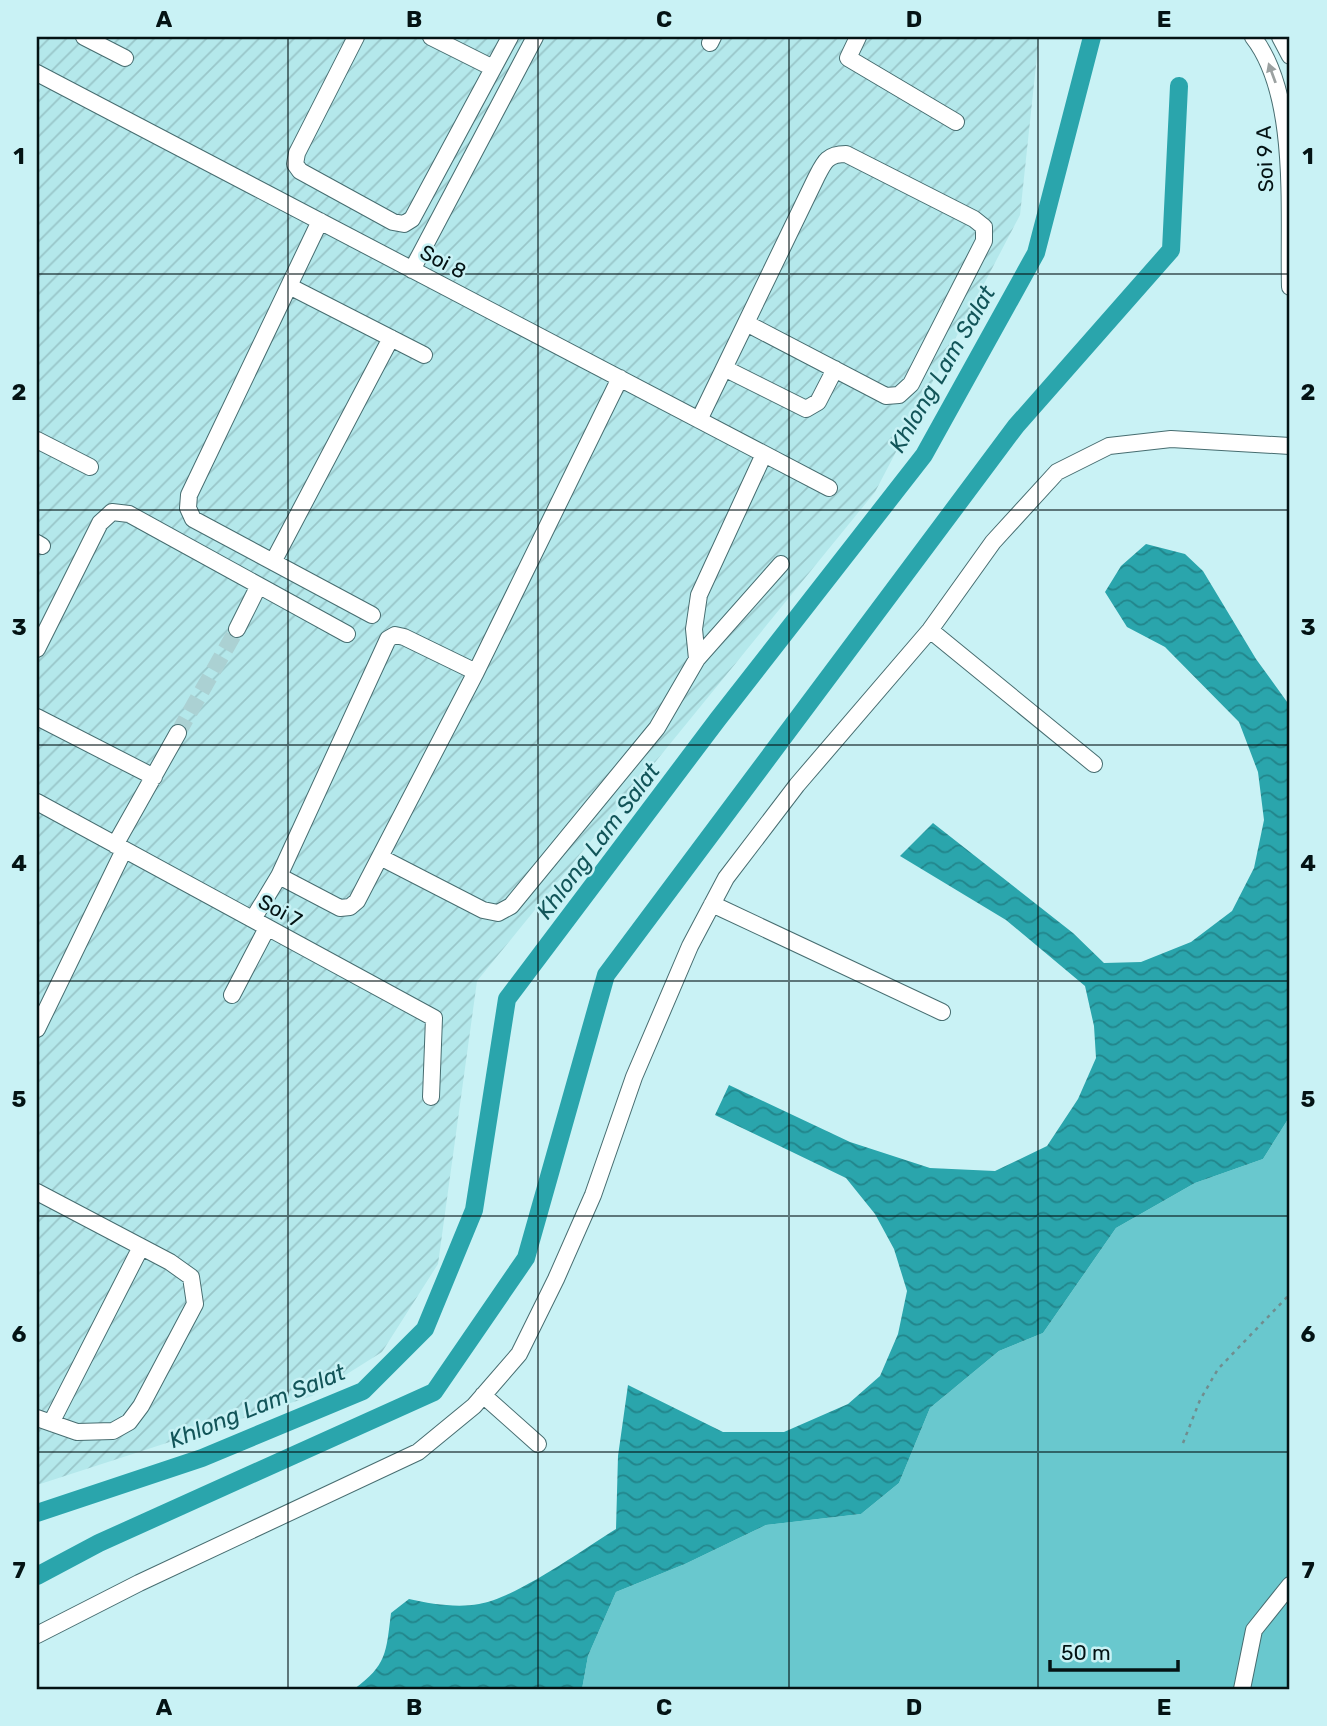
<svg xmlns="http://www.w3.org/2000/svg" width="1327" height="1726" font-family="Rubik,sans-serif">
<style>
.industrial{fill:url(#industrial-furrows)}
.green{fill:#69c8ce}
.water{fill:url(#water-waves)}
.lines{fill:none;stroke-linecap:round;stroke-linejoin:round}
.canal{stroke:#2aa5ac;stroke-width:18}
.minor-tunnel{stroke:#abd1d3;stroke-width:16;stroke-dasharray:16 8;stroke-linecap:butt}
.minor-casing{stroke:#476d70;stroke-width:18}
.path{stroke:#708d8f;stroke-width:2.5;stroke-dasharray:3.5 5;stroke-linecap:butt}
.minor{stroke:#fff;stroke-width:16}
.oneway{fill:#9ba1a1}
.grid{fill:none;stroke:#041314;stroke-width:2;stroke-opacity:0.55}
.labels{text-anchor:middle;stroke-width:5;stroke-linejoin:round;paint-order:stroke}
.street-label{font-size:21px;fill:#041314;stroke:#c9f2f5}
.water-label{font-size:23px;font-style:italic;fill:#125559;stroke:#c9f2f5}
.neatline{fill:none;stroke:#041314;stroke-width:2.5}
.grid-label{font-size:23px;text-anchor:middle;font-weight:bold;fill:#041314}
</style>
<defs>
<pattern id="industrial-furrows" width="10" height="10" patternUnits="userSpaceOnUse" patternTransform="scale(1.75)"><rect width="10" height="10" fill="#b4e8eb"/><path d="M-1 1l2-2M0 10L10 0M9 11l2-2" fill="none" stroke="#99c6c9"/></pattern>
<pattern id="water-waves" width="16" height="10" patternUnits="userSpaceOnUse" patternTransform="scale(1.75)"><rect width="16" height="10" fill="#2aa5ac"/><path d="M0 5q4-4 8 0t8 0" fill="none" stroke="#22858b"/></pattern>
</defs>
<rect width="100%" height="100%" fill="#c9f2f5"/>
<path class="industrial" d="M37 37H1039L1020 215 875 492 477 981 438 1264 382 1352 312 1396 37 1485Z"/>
<path class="green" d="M1290 1116V1689H582L588 1656 616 1592 685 1564 766 1525 861 1514 899 1483 930 1408 999 1351 1043 1333 1116 1228 1195 1183 1263 1159Z"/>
<path class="water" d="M1146 544 1185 554 1203 571 1256 659 1290 706V1116L1263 1159 1195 1183 1116 1228 1043 1333 999 1351 930 1408 899 1483 861 1514 766 1525 685 1564 616 1592 588 1656 582 1689H354C387 1665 386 1653 391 1613L409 1599C431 1604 457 1608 479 1604 514 1599 584 1549 616 1529L618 1456 628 1385 723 1432H784L848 1404 880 1376 898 1334 907 1291 894 1249 875 1214 846 1178 715 1115 729 1085 850 1142 930 1168 995 1171 1047 1146 1078 1099 1096 1058 1094 1026 1085 986 1006 920 900 856 933 823 1073 933 1104 963 1141 962 1191 942 1232 911 1254 868 1264 820 1258 772 1239 722 1165 647 1127 627 1105 592 1121 566Z"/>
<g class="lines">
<path class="canal" d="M37 1513 202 1458 363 1391 425 1329 474 1210 507 999 718 719 924 455 1036 253 1092 37
M37 1576 99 1543 434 1392 526 1258 606 975 1016 426 1171 250 1179 86"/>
<path class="minor-tunnel" d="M178 733 237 629"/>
<defs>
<path id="minor" d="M84 37 125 58
M356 37 297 153 295 164 300 171 393 222 404 224 412 219 510 37
M431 37 493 68
M858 37 848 58 956 122
M1253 37C1299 96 1288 214 1290 287
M1280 37 1290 56
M710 43 713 37
M37 73 829 488
M320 221 189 495 188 508 193 519 372 615
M412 270 535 37
M289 286 424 355
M724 368 806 409 818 402 835 369
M699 420 816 178C824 162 827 154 846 154L974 219 984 227V241L911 384 899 395 886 396 746 323
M37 440 90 467
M37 543 42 546
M273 562 391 338
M237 629 258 587
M930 630 1094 764
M37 649 100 523 112 512 129 514 347 634
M697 659 781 564
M37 717 154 777
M37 802 434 1018 431 1097
M115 845 178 733
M380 857 483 910 498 913 511 906 657 728 697 659 694 629 699 595 764 454
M279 876 340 908 350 907 357 901 476 672 620 378
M712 904 942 1012
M253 919 279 876 388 639 395 635 404 637 476 672
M232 995 267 928
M37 1029 124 850
M37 1192 170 1262 191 1277 195 1304 141 1406 129 1422 113 1431 77 1432 37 1418
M483 1395 538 1444
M51 1423 141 1247
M37 1635 139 1583 418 1452 474 1406 519 1354 556 1279 593 1195 634 1077 690 946 726 878 797 785 930 630 993 542 1057 472 1109 446 1171 439 1290 446
M1242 1689 1254 1630 1290 1585"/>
</defs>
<use href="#minor" class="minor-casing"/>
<path class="path" d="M1183 1443 1200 1400 1218 1369 1290 1294"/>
<use href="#minor" class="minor"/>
</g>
<defs><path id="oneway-solid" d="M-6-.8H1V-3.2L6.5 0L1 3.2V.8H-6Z" transform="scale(1.75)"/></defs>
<use class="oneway" href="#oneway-solid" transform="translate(1272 73) rotate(-110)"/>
<path class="grid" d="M288 37V1689M538 37V1689M789 37V1689M1038 37V1689M37 274H1290M37 510H1290M37 745H1290M37 981H1290M37 1216H1290M37 1452H1290"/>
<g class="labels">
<g class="street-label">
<text transform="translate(1265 159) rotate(-92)" y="7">Soi 9 A</text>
<text transform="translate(443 262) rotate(28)" y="7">Soi 8</text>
<text transform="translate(280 911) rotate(29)" y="7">Soi 7</text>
</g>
<g class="water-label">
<text transform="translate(942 369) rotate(-60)" y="8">Khlong Lam Salat</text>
<text transform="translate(598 841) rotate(-53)" y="8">Khlong Lam Salat</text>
<text transform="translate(257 1406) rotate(-22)" y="8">Khlong Lam Salat</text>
</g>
</g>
<rect width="1327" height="1726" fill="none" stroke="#c9f2f5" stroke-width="77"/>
<path d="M1050 1660v10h128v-10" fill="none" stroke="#041314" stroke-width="3.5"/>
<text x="1061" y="1660" font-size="21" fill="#041314" stroke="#c9f2f5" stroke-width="5" paint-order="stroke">50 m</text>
<rect x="38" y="38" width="1250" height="1650" class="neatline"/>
<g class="grid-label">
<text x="164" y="27">A</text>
<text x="414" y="27">B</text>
<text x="664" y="27">C</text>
<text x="914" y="27">D</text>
<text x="1164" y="27">E</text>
<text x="19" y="164">1</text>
<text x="1308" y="164">1</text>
<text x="19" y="400">2</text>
<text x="1308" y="400">2</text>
<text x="19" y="635">3</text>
<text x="1308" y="635">3</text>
<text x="19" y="871">4</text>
<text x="1308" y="871">4</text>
<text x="19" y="1107">5</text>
<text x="1308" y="1107">5</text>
<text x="19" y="1342">6</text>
<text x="1308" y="1342">6</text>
<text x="19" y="1578">7</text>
<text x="1308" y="1578">7</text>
<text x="164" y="1715">A</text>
<text x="414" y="1715">B</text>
<text x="664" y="1715">C</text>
<text x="914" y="1715">D</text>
<text x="1164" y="1715">E</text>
</g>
</svg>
